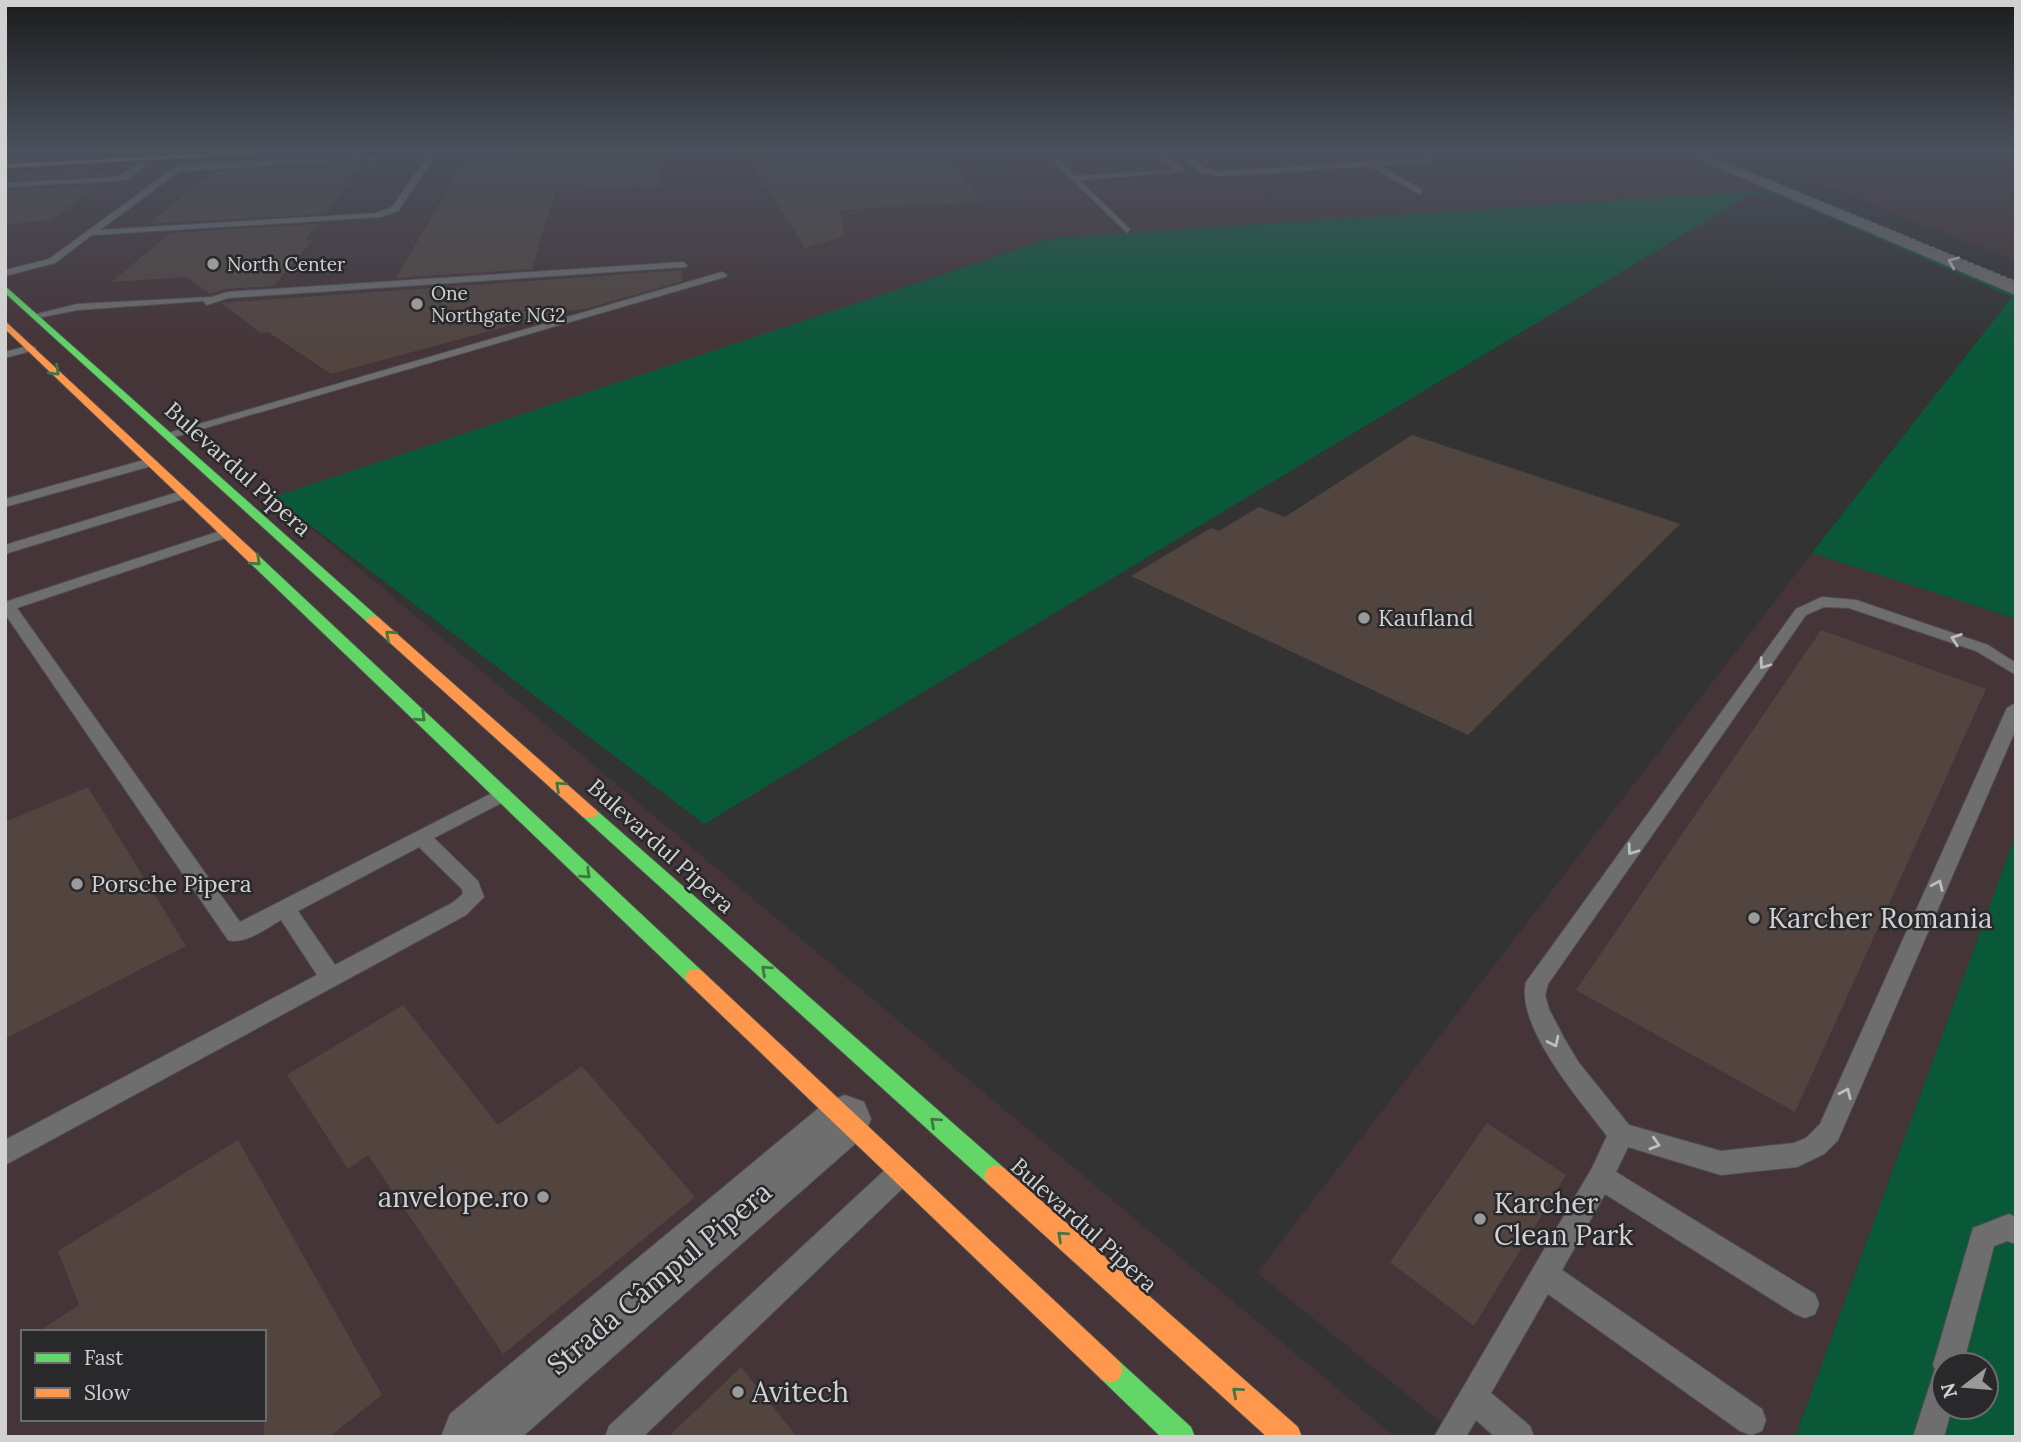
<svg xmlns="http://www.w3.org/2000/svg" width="2021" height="1442" font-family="Lora,serif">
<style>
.commercial{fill:#453438;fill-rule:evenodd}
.green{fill:#095939;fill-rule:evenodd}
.building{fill:#524540}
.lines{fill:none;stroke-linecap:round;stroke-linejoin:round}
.lane-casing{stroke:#4f4f4f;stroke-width:2}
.street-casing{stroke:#4f4f4f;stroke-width:2}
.fast-casing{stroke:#4f4f4f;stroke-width:2}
.slow-casing{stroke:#4f4f4f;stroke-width:2}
.lane{fill:#6e6e6f;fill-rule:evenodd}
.street{fill:#6e6e6f;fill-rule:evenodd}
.fast{fill:#63d668;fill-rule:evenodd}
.slow{fill:#ff974d;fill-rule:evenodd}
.rail{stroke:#6f6f70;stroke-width:2.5;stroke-dasharray:3.5 3.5;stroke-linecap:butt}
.oneway{stroke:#bdbdbe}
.oneway2{stroke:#437646}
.poi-dot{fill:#9a9a9b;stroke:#29282b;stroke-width:2.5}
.labels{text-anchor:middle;stroke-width:5;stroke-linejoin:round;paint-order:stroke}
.far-poi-label{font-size:19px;fill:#d1d1d2;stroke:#29282b;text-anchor:start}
.street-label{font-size:23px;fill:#d1d1d2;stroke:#29282b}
.poi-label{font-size:23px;fill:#d1d1d2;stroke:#29282b;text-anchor:start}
.near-poi-label{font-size:28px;fill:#d1d1d2;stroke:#29282b;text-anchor:start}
.near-street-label{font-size:28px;fill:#d1d1d2;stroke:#29282b}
</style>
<rect width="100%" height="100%" fill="#333334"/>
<path class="commercial" d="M5 149H1673L1773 190 1052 238 274 497 1395 1437H5ZM23 1332H264V1419H23Z
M1731 149H2016V261Z
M1812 553 2016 619V834L1795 1437H1459L1257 1273Z"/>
<path class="green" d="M1773 190 2016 295V619L1812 553 2012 297 1773 193 1749 195 704 824 273 497 1052 238Z
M2016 834V1437H1795ZM1944 1365H1986V1407H1944Z"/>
<path class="building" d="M41 149H107L103 154 34 157Z
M603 149H662L661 186 555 192 532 269 396 278 465 160 602 153Z
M741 149H793L795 157 899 152 897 149H941L980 201 839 210 845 236 805 248Z
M364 163 325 214 148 224 214 172Z
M93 169 91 172 120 171 114 175 15 180 21 173Z
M100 185 51 220 5 225 7 190Z
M318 224 305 240H313L273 286 227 289 210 294 187 277 112 282 170 233Z
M681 270 683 281 585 309 564 311 331 374 268 332 261 333 221 303Z
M1412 435 1680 524 1468 735 1131 576 1211 528 1219 531 1259 507 1285 517Z
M1821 630 1986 689 1795 1112 1576 990Z
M88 787 186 946 5 1039V822Z
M403 1005 498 1125 582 1066 695 1197 503 1354 368 1155 348 1169 287 1075Z
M1487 1123 1566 1175 1474 1326 1390 1262Z
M238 1140 382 1395 329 1437H264V1332H38L79 1305 58 1251Z
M741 1367 797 1437H668Z"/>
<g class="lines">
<defs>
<path id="lane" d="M434 149H440L398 211 381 217 92 235 55 263 5 276V270L49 259 175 167 198 164 431 152ZM428 156 392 207 377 213 100 230 180 171Z
M1041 149H1047L1075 176 1175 170 1150 149H1157L1182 166 1183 172 1079 180 1130 229 1127 233Z
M1172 149H1179L1205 168 1220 172 1426 158 1412 149H1419L1437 160 1379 166 1423 190 1420 194 1369 166 1220 176 1200 172Z
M5 157 31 162 28 164 5 161Z
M141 163 147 164 128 179 117 181 5 187V183L117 177Z
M683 262 687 265 686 267 228 298 207 305 203 301 77 310 38 318 33 315 77 304 212 297 227 292Z
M722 272 727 275 725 277 171 438 161 435Z
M31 345 36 348 35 350 5 358V352Z
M151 458 157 462 155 465 5 507V499Z
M185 490 190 491V497L5 554V545Z
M226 529 233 533 231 536 17 608 240 922 502 788 509 789 511 794 509 799 434 838 478 881 484 897 466 915 5 1165V1140L317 975 281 920C267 928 245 945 228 940L5 614V602ZM419 847 462 889 463 894 452 903 335 965 298 911Z
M1822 597 1856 600 1988 645 2016 663V675L1976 651 1849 608 1824 607 1806 615 1548 984 1545 995 1549 1009 1564 1038 1579 1063 1629 1125 1721 1151 1794 1143 1806 1138 1820 1124 2007 708 2016 703V729L1838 1140 1824 1154 1797 1167 1721 1175 1628 1147 1616 1172 1815 1294 1819 1304 1815 1314 1805 1318 1795 1314 1605 1194 1562 1270 1762 1409 1766 1420 1762 1431 1751 1435 1740 1431 1548 1294 1491 1393 1530 1426 1534 1437H1495L1476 1420 1466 1437H1434L1592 1168 1607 1136C1581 1102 1515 1026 1526 982L1796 609Z
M896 1165 905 1168 909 1177 905 1186 643 1437H605L609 1426 887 1168Z
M2009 1214 2016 1217V1244L2007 1241 1994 1246 1963 1365H1944V1407H1952L1944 1437H1913L1935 1369 1933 1365 1973 1228Z"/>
<path id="street" d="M1675 149H1693L2016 282V295Z
M845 1095 864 1102 871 1119 864 1136 522 1437H441L450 1414 826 1102Z"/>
<path id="fast" d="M5 286 378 617 380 620 378 623H368L5 293Z
M255 556 260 557 702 971 705 977 702 983 695 985 688 983 250 563 248 560Z
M589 807 595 809 1004 1168 1008 1176 1004 1184 996 1187 988 1184 583 817 580 813 583 809Z
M1110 1357 1119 1361 1191 1427 1195 1437H1161L1101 1379 1097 1370 1101 1361Z"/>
<path id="slow" d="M303 149H332L5 168V164Z
M5 321 260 557V563H250L5 329Z
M373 616 378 617 595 809 598 813 595 817H583L368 623 366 620Z
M695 969 702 971 1119 1361 1123 1370 1119 1379 1110 1383 1101 1379 688 983 685 977 688 971Z
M996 1165 1004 1168 1298 1427 1302 1437H1267L988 1184 984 1176 988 1168Z"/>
</defs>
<use href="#lane" class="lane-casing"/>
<use href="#street" class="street-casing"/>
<use href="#fast" class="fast-casing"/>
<use href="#slow" class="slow-casing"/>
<use href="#lane" class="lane"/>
<use href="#street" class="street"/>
<use href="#fast" class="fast"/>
<use href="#slow" class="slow"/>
<path class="rail" d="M1692 149 2016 282"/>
</g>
<defs><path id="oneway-chevron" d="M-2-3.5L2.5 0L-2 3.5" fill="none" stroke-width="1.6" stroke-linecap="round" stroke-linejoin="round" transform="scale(1.75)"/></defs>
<g class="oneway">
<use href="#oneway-chevron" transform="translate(1953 262) rotate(-157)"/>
<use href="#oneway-chevron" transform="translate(1956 639) rotate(-161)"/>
<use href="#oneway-chevron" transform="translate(1764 664) rotate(126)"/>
<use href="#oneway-chevron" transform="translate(1632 850) rotate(126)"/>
<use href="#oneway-chevron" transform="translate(1938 885) rotate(-66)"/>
<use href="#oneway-chevron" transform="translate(1554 1042) rotate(64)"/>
<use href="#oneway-chevron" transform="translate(1846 1093) rotate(-66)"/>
<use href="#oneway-chevron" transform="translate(1655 1144) rotate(16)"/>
</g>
<g class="oneway2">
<use href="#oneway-chevron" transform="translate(55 371) rotate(44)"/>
<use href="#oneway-chevron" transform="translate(256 561) rotate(43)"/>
<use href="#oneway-chevron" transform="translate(390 635) rotate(-138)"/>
<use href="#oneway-chevron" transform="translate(421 717) rotate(43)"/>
<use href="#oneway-chevron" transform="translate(560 786) rotate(-138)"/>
<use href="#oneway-chevron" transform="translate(586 874) rotate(43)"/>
<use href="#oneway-chevron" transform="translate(766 970) rotate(-138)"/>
<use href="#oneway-chevron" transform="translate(935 1122) rotate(-138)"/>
<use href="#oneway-chevron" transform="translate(1062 1236) rotate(-138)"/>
<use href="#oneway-chevron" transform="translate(1237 1392) rotate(-139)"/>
</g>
<linearGradient id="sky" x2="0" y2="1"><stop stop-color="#1c1c1d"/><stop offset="0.43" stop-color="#4a505c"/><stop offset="1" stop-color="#4a505c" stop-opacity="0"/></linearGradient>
<rect width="2021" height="350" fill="url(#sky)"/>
<g class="poi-dot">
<circle cx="213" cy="264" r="7"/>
<circle cx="417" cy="304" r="7"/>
<circle cx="1364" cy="618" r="7"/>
<circle cx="77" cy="884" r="7"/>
<circle cx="1754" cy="918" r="7"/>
<circle cx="543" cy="1197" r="7"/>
<circle cx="1480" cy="1219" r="7"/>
<circle cx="738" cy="1392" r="7"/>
</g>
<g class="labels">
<g class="far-poi-label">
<text x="227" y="271">North Center</text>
<text x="431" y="300">One<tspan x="431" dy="22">Northgate NG2</tspan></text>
</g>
<g class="street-label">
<text transform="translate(238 469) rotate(42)" y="8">Bulevardul Pipera</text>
<text transform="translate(661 846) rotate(42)" y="8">Bulevardul Pipera</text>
<text transform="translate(1084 1225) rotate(42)" y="8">Bulevardul Pipera</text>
</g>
<g class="poi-label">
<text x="1378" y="626">Kaufland</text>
<text x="91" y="892">Porsche Pipera</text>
</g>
<g class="near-poi-label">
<text x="1768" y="928">Karcher Romania</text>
<text x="529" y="1207" text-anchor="end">anvelope.ro</text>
<text x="1494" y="1213">Karcher<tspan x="1494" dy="32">Clean Park</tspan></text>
<text x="752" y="1402">Avitech</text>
</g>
<g class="near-street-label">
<text transform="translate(659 1278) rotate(-40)" y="10">Strada Câmpul Pipera</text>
</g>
</g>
<rect width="2021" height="1442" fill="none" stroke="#d1d1d2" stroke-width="14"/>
<rect x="21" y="1330" width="245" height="91" fill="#29282b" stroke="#6c6c6e" stroke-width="2"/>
<rect x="35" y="1353" width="35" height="10" fill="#63d668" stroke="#6c6c6e" stroke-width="2"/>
<text x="84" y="1365" font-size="21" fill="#d1d1d2">Fast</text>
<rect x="35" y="1388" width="35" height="10" fill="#ff974d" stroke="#6c6c6e" stroke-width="2"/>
<text x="84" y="1400" font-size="21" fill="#d1d1d2">Slow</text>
<g transform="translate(1965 1386) rotate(254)"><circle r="33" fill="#29282b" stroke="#6c6c6e" stroke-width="2"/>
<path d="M0-5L12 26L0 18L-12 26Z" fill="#9a9a9b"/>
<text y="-10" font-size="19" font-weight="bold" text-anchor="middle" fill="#d1d1d2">N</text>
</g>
</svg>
